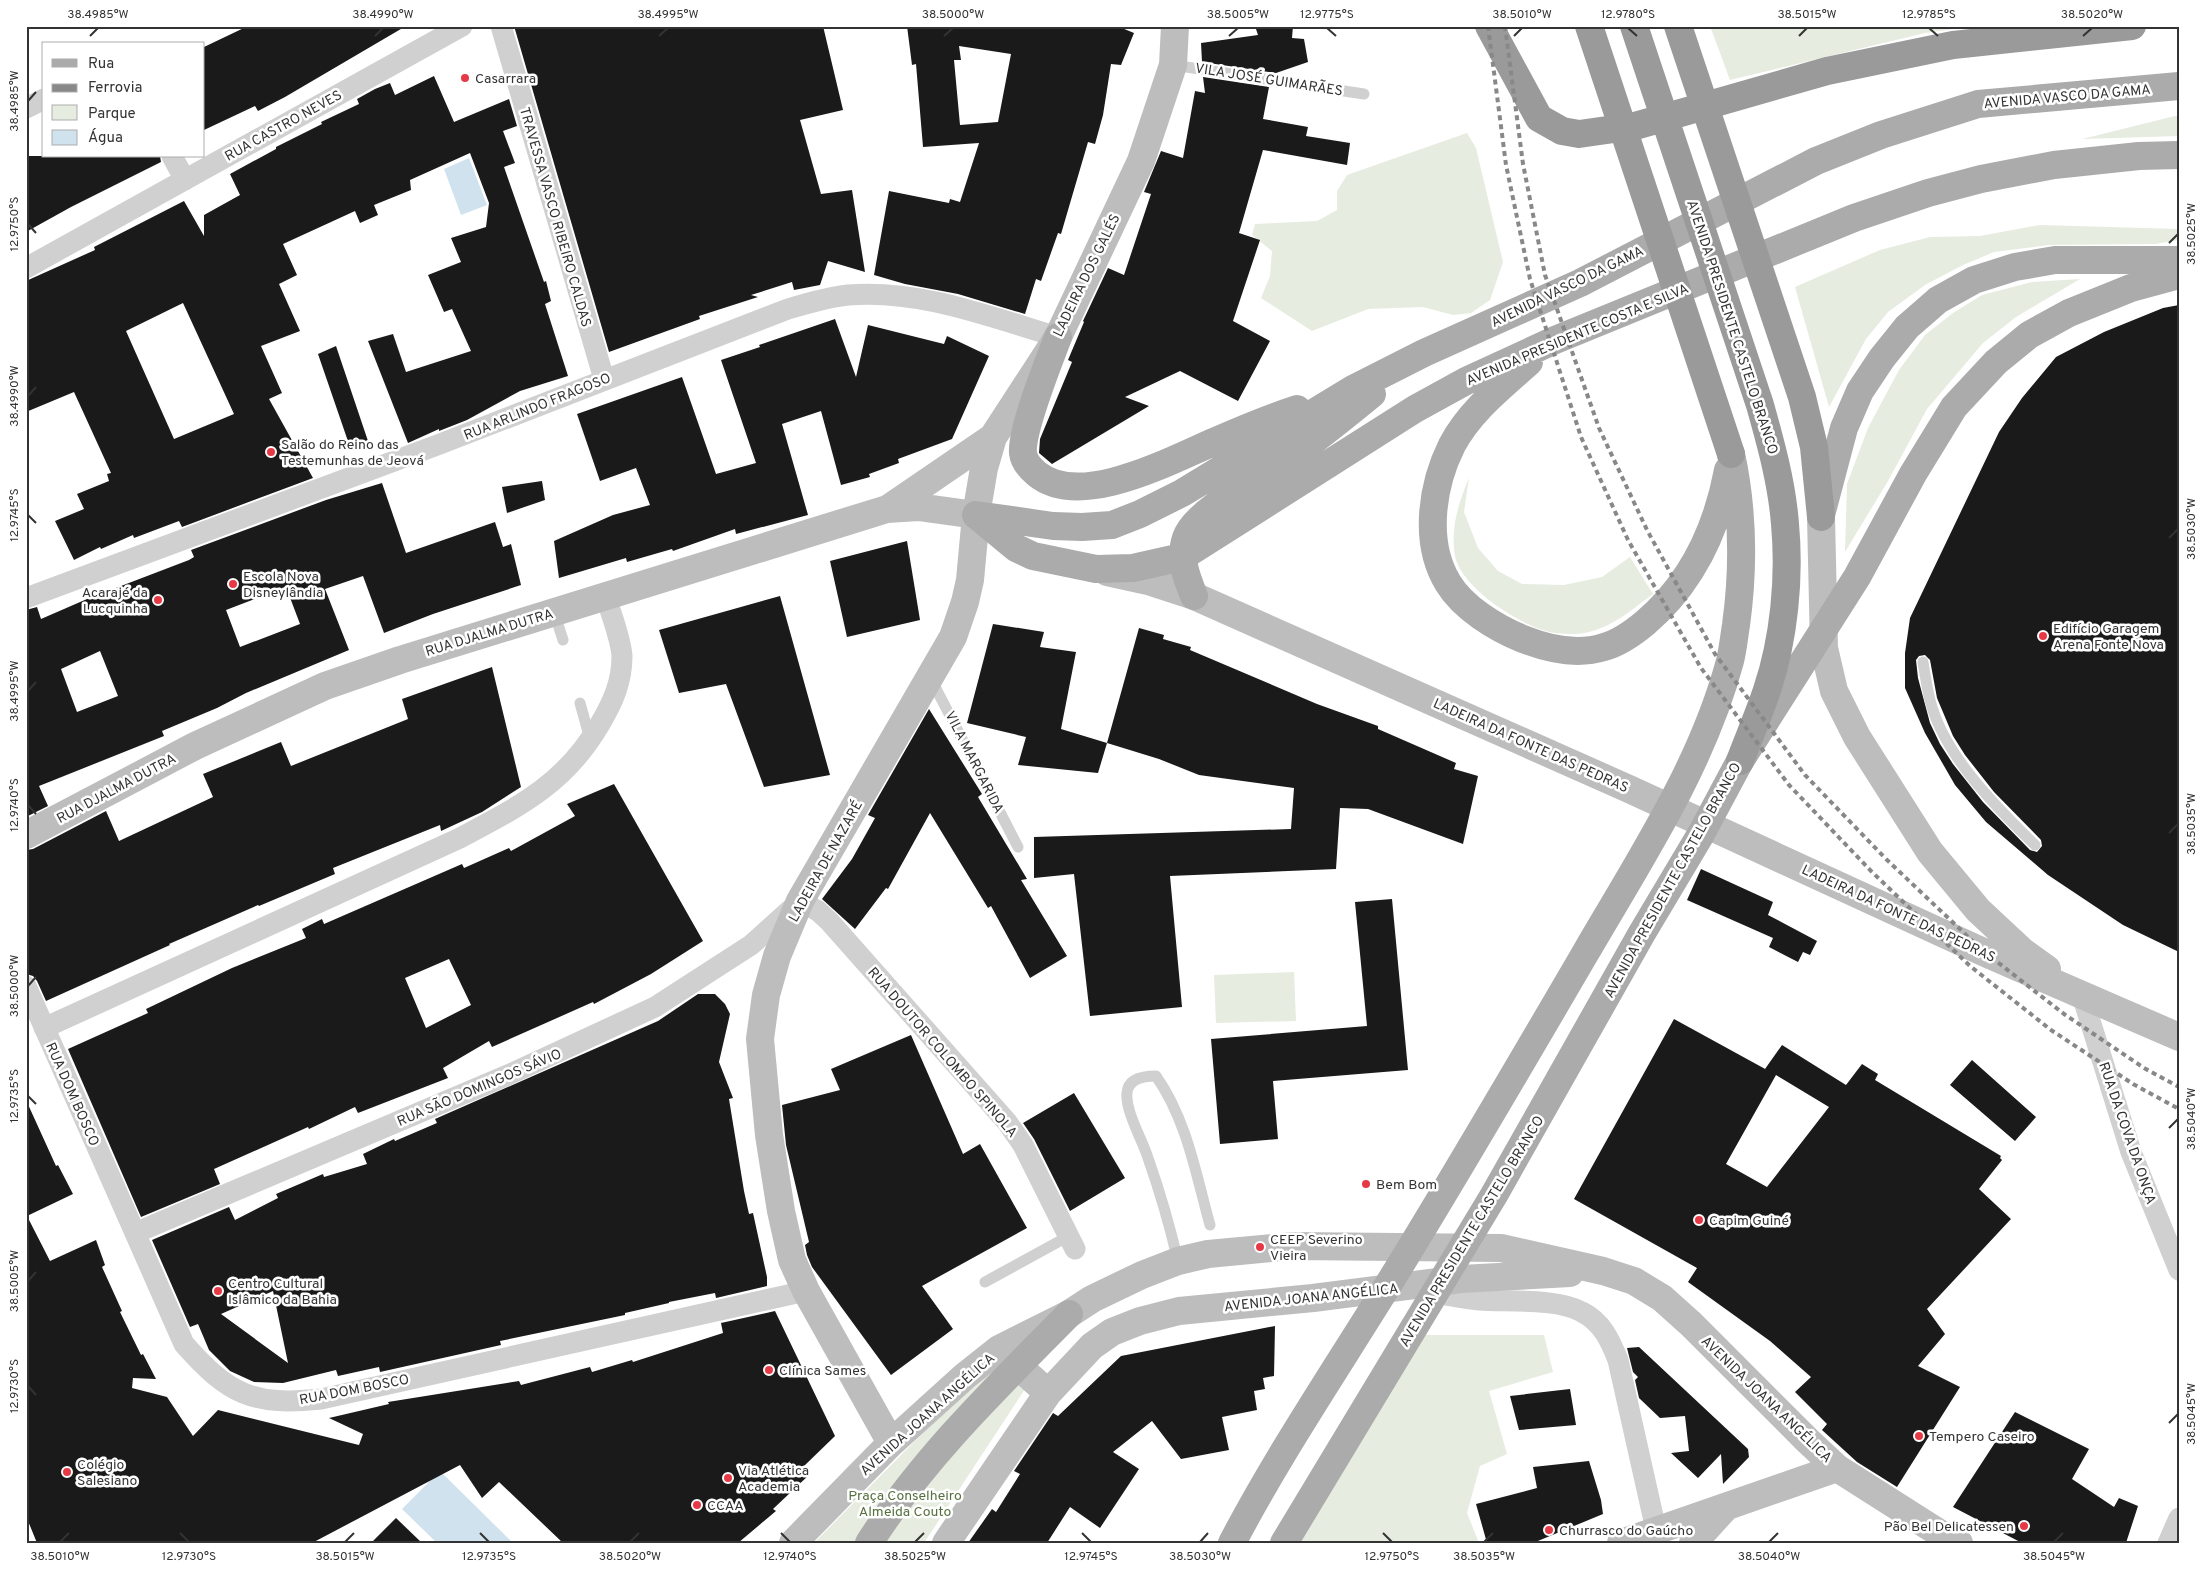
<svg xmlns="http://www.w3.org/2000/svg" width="2205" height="1569" font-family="Overpass,sans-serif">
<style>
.green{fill:#e6ecdf}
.water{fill:#cfe2ee}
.building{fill:#1a1a1a;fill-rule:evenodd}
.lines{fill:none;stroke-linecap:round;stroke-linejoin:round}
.lane{stroke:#d0d0d0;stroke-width:11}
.street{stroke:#d0d0d0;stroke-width:21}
.secondary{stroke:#bdbdbd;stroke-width:28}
.primary{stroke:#ababab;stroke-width:28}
.highway{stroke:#9a9a9a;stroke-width:28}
.rail{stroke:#888;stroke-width:4;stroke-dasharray:5 4;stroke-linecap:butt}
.ticks{fill:none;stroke:#333;stroke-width:2}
.poi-dot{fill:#e63946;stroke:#fff;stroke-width:2}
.labels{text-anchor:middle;stroke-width:5;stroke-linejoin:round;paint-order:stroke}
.poi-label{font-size:14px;fill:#333;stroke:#fff;text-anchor:start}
.street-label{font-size:14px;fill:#333;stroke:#fff}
.park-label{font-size:14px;fill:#56703f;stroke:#fff}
.neatline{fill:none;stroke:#333;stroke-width:2}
.ticks-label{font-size:12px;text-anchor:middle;fill:#333}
</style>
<rect width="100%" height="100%" fill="#fff"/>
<path class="green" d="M1710 26H1975L1925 33 1730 80Z
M2179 115V136L2082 139Z
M1467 133 1476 148 1503 262 1490 300 1471 313 1453 315 1423 307 1368 309 1312 331 1261 298 1270 276 1272 251 1252 235 1255 224 1317 221 1337 210V191L1347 175Z
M2040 225 2179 229V240L2155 244 2049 245 1994 252 1963 265 1925 285 1888 312 1866 339 1829 407 1795 287 1880 250 1930 237 1980 236Z
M2080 279 2016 317 1983 343 1927 409 1888 481 1845 552 1847 484 1868 428 1899 370 1925 335 1953 313 1982 295 2032 282Z
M1469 478 1464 512 1478 548 1498 571 1522 584 1564 585 1602 577 1630 557 1653 594C1631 610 1612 628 1584 633 1574 635 1555 634 1546 631 1517 623 1461 587 1455 556 1450 528 1459 502 1469 478Z
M1294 972 1296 1021 1216 1023 1214 975Z
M1406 1335H1544L1553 1372 1489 1391 1507 1454 1480 1466 1467 1513 1479 1543H1300Z
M989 1366 1025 1389 924 1543H814Z"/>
<path class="water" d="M469 158 487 205 461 215 444 169Z
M440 1471 513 1543H437L402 1509Z"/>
<path class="building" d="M248 26H406L285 97 258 111 255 106 204 130V47Z
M514 26H823L843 110 800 120 821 194 852 190 865 272 828 261 820 285 794 290 792 282 751 295 758 297 699 316 700 319 609 352Z
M907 26H1117L1134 33 1121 65 1111 64 1103 115 1095 144 1088 142 1061 234 1058 233 1041 281 1036 279 1025 314 958 294 905 284 874 275 889 191 949 203 950 199 960 202 979 143 923 147 916 64 912 65ZM959 46 1011 54 998 122 960 125 954 60H961Z
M1255 26H1293L1292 38 1304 39 1308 62 1276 73 1202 62 1201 43 1258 35Z
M434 76 454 122 509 99 517 126 503 131 515 163 504 167 544 282 546 281 551 301 545 304 568 376 520 391 467 420 439 431V429L408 443 368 341 393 334 406 372 471 351 452 309 444 312 428 275 461 262 451 238 486 227 489 203 470 153 410 180 411 190 374 205 378 215 360 223 355 211 283 244 297 275 279 284 300 331 261 346 282 393 269 399 313 478 182 527 179 521 134 538 133 535 101 549 100 547 74 560 55 521 84 509 77 494 109 481 107 474 111 473 74 392 26 412V281L95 250 94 247 184 201 204 236V215L240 195 230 174 276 149V147L322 124 321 122 359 104 357 99 375 89 390 83 395 95ZM183 303 234 414 174 439 126 331Z
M1203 77 1269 87 1263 119 1308 127 1306 136 1350 143 1347 165 1263 150 1239 233 1260 240 1233 321 1270 341 1238 401 1180 371 1125 397 1149 406 1052 464 1039 453 1040 439 1072 362 1068 360 1084 322 1083 321 1108 268 1124 275 1151 194 1144 192 1161 151 1183 158 1195 91 1205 93Z
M26 156H160L161 162 71 207 26 232Z
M2179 305V952L2123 925 2048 875 1986 822 1955 785 1925 733 1905 688V653L1910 618 1999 432 2022 398 2056 357 2104 332 2163 308ZM1925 655 1930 660 1937 698 1953 736 1965 755 1994 792 2041 840 2042 846 2037 852 2030 850 1983 802 1953 764 1940 744 1930 723 1918 678 1916 660 1919 656Z
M835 319 856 377 868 325 944 344 947 336 989 356 952 439 898 459 899 463 869 474 870 477 841 485 821 411 782 424 808 515 736 534 735 529 673 551 672 549 627 562 626 558 559 578 554 541 613 515 650 505 636 468 600 481 577 414 682 377 716 474 756 463 721 360 760 347 759 345Z
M336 346 369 444 351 450 318 354Z
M542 481 545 500 507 513 502 487Z
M382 483 406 553 495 522 503 547 511 544 521 585 433 614 384 633 363 576 325 589 349 650 246 693 217 708 162 731 164 736 39 786 48 806 26 817V610L37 607 41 619 87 599 189 560 194 557 191 550 326 500ZM286 587 300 624 240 647 226 610ZM100 651 118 696 77 712 61 669Z
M907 541 920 620 847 637 830 561Z
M780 596 830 775 764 787 726 684 679 693 659 630Z
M993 624 1044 632 1040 647 1076 652 1061 729 1107 743 1098 773 1018 765 1026 737 967 723Z
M1139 628 1164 635 1163 639 1191 647 1190 650 1317 704 1378 726V729L1456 763 1454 769 1478 776 1463 844 1368 809 1340 808 1336 869 1170 876 1182 1007 1090 1016 1074 874 1034 878V837L1291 829 1294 788 1199 775 1159 759 1107 743Z
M492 667 521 787 482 812 441 831 440 825 333 868 335 874 259 906 258 905 169 944 170 945 46 1001 37 981 33 976 26 974V850L33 849 106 811 119 841 213 797 203 774 281 742 291 766 408 719 402 699Z
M929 709 982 794 978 797 1027 879 1021 880 1067 956 1030 978 991 906 988 908 930 813 888 889 886 888 855 929 822 899 852 859 875 818 868 815Z
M614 784 703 941 651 974 594 1004 593 1002 492 1047 489 1041 443 1068 448 1078 358 1113 355 1107 309 1129 308 1127 214 1169 220 1184 141 1217 68 1049 148 1013 146 1009 232 968 306 938 302 929 322 919 324 924 462 864 464 868 509 848 511 851 575 816 567 804ZM449 959 471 1005 426 1028 405 978Z
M1701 869 1773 902 1768 915 1817 941 1810 955 1803 952 1798 962 1769 947 1773 938 1687 900Z
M1392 899 1408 1070 1273 1081 1278 1139 1220 1144 1211 1039 1367 1026 1355 902Z
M698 994H715L725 1004 730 1014 719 1062 733 1098 729 1099 744 1191 749 1214 753 1213 767 1277V1286L716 1298 715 1293 669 1302V1303L625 1313V1315L500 1341 501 1345 380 1372 379 1367 338 1376 336 1370 283 1383 254 1382 230 1371 209 1350 198 1324 190 1327 152 1240 229 1207 235 1220 278 1198 276 1194 323 1174 324 1177 367 1164 363 1154 394 1139 395 1141 437 1123 435 1119 658 1021ZM273 1291 288 1363 221 1314Z
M1674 1019 1767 1070 1765 1069 1782 1045 1846 1085 1862 1064 1878 1074 1875 1080 2001 1156 2000 1158 2002 1160 1979 1189 2011 1219 1927 1309 1945 1334 1918 1366 1960 1387 1897 1487 1857 1462 1822 1430 1827 1424 1795 1392 1811 1377 1770 1341 1688 1282 1697 1268 1574 1199ZM1776 1075 1829 1107 1767 1187 1726 1164Z
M911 1035 963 1154 980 1144 1027 1228 922 1286 953 1329 891 1375 812 1267 807 1255 805 1245 809 1242 786 1145 782 1105 840 1090 831 1069Z
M1972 1060 2036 1117 2015 1141 1950 1085Z
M1074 1093 1125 1178 1070 1211 1034 1139 1023 1123Z
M26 1100 56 1166 58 1165 73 1194 27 1216 50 1261 96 1240 105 1265 102 1267 122 1311 120 1312 141 1355 143 1354 156 1379 133 1378 132 1388 167 1397 193 1436 218 1410 359 1445 363 1434 329 1418 389 1404 388 1402 519 1381 521 1385 590 1367 592 1372 632 1360 633 1362 723 1333 721 1323 775 1311 835 1436 802 1468 809 1475 773 1509 776 1511 738 1543H563L499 1482 482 1498 460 1465 312 1543H37L26 1516Z
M1275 1326 1274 1376 1263 1378 1265 1389 1254 1391 1257 1410 1222 1417 1229 1450 1181 1459 1152 1421 1113 1452 1139 1469 1100 1528 1070 1507 1047 1543H968L992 1509 996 1512 1020 1474 1014 1471 1053 1413 1058 1416 1121 1356Z
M1639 1347 1748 1449 1749 1457 1723 1484 1721 1454 1698 1478 1671 1453 1689 1451 1685 1416 1660 1418 1639 1398 1635 1380 1638 1377 1633 1372 1627 1348Z
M1570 1389 1576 1425 1519 1430 1510 1396Z
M2015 1412 2089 1449 2072 1479 2114 1507 2119 1498 2138 1506 2126 1543H2022L1953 1507Z
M1589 1461 1601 1500 1603 1514 1533 1543H1487L1476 1504 1537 1488 1533 1467Z
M396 1518 422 1543H371Z"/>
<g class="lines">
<path class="lane" d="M1173 65 1364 94
M554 612 563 640
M1923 662C1925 675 1927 688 1930 700 1943 754 1996 807 2035 845
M931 679 1018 847
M580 703 590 739
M1178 1261C1170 1227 1160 1192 1148 1158 1143 1141 1125 1111 1127 1093 1128 1078 1144 1076 1156 1076 1187 1120 1196 1175 1210 1225
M985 1282 1069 1236"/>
<path class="street" d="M501 26 604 379
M26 108 44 99
M172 156 185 180
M26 268 462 26
M26 598 440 444 788 309C808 303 828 297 848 295 920 289 990 317 1058 337
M26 986 184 1344C229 1395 253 1406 321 1399L806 1291
M2082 995 2131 1152 2179 1270
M44 1028 460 838C520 806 565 784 600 724 613 702 622 682 622 656 621 639 611 614 606 597
M135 1233 508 1075 655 1007 751 945 800 901 818 911 829 921 1007 1122 1023 1145 1075 1249
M1421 1290C1440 1294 1460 1298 1479 1300 1507 1302 1558 1298 1582 1312 1602 1322 1610 1340 1618 1360L1659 1543
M2168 1543 2179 1518"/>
<path class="secondary" d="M889 508 993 437
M1821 517 1824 648 1834 691 1857 737 1930 852 1978 910 2022 951 2047 969
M1107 572 1148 581 1194 596 1629 789 1992 956 2179 1037
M26 835 195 746 325 686 400 660 887 509 918 507 976 515
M1018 1366 1048 1393
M891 1443 806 1291 792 1260 781 1211 769 1135 760 1039 766 995 777 956 800 901 953 637 965 602 970 580 976 515 984 468 993 437 1058 337 1141 161 1173 65 1175 26
M793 1543 891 1443 965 1376 999 1349 1069 1314 1092 1299 1142 1275 1178 1261 1208 1254 1293 1246 1501 1248 1603 1271 1634 1281 1662 1298 1691 1324 1808 1441 1837 1468 1944 1536 1959 1543
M946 1543 1048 1393 1092 1346 1112 1332 1140 1321 1179 1311 1313 1298 1461 1279 1570 1273
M1621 1543 1837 1468
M1693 1543 1724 1509"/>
<path class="primary" d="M1058 337C1049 362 1021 429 1023 453 1024 462 1031 469 1037 474 1081 510 1173 459 1216 441 1243 429 1270 418 1297 409
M1529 362C1501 387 1470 411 1452 445 1432 485 1423 542 1448 583 1463 608 1496 628 1523 639 1548 649 1576 656 1604 647 1619 643 1633 633 1645 623 1692 583 1717 529 1728 470
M976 515 1016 548 1033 556 1096 569 1133 568 1182 557 1415 409 1466 381 1555 340 1854 218 1928 193 1981 179 2054 165 2139 156 2179 155
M976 515 1053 526 1082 527 1112 525 1140 514 1182 493 1353 389 1424 353 1580 283 1816 161 1881 135 1978 104 2179 86
M1821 515 1844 428 1860 391 1882 358 1907 327 1938 300 1974 280 2015 267 2055 260H2179
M1194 596C1186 576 1179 559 1186 538 1195 510 1263 477 1287 460 1317 439 1344 417 1372 394
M869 1543C924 1457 998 1386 1069 1314
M1232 1543C1278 1455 1336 1369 1388 1285 1456 1175 1521 1063 1586 952 1640 859 1702 766 1730 661 1733 649 1734 637 1736 625 1744 567 1743 510 1731 454
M1284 1543 1494 1195 1642 933 1701 834 1740 761 1857 577 1913 474 1954 407 1996 362 2029 335 2069 313 2131 288 2179 275"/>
<path class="highway" d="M1489 26 1539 118 1562 131 1579 134 1635 126 1827 71 1953 45 2132 26
M1589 26 1731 454
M1634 26 1760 405C1771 444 1782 484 1785 524 1790 578 1784 639 1767 690 1759 714 1749 737 1740 761
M1678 26 1802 397 1814 447 1821 517"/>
<path class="rail" d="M1488 26 1506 165 1530 279 1581 437 1628 540 1701 668 1789 785 1871 871 1970 966 2051 1030 2133 1084 2179 1109
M1505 26 1523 164 1545 275 1599 428 1647 530 1715 654 1805 775 1886 859 1982 950 2064 1014 2144 1068 2179 1087"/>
</g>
<path class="ticks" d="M1327 28 1336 36M1628 28 1637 36M1929 28 1938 36M90 36 98 28M375 36 383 28M659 36 668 28M944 36 953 28M1229 36 1238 28M1514 36 1522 28M1799 36 1807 28M2083 36 2092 28M28 101 36 92M28 224 36 233M2169 243 2178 234M28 396 36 387M28 515 36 523M2169 538 2178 529M28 691 36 682M28 805 36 814M2169 833 2178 824M28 986 36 977M28 1096 36 1104M2169 1128 2178 1119M28 1281 36 1272M28 1386 36 1395M2169 1423 2178 1414M180 1533 189 1542M480 1533 489 1542M781 1533 790 1542M1082 1533 1091 1542M1383 1533 1392 1542M60 1542 69 1533M345 1542 354 1533M630 1542 639 1533M915 1542 924 1533M1200 1542 1208 1533M1484 1542 1493 1533M1769 1542 1778 1533M2054 1542 2063 1533"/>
<g class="poi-dot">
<circle cx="465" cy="78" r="5"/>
<circle cx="271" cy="452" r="5"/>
<circle cx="233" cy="584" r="5"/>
<circle cx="158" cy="600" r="5"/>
<circle cx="2043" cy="636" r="5"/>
<circle cx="1366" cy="1184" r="5"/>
<circle cx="1699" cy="1220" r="5"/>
<circle cx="1260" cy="1247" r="5"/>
<circle cx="218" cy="1291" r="5"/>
<circle cx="769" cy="1370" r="5"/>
<circle cx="1919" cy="1436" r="5"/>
<circle cx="67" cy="1472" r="5"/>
<circle cx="728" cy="1478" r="5"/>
<circle cx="697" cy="1505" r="5"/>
<circle cx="2024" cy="1526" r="5"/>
<circle cx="1549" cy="1530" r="5"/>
</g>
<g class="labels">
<g class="poi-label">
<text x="475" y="83">Casarrara</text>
<text x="281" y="449">Salão do Reino das<tspan x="281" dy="16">Testemunhas de Jeová</tspan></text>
<text x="243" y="581">Escola Nova<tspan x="243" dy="16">Disneylândia</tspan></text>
<text x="148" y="597" text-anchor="end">Acarajé da<tspan x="148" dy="16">Lucquinha</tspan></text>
<text x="2053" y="633">Edifício Garagem<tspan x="2053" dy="16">Arena Fonte Nova</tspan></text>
<text x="1376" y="1189">Bem Bom</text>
<text x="1709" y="1225">Capim Guiné</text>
<text x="1270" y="1244">CEEP Severino<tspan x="1270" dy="16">Vieira</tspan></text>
<text x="228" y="1288">Centro Cultural<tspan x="228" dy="16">Islâmico da Bahia</tspan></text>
<text x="779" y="1375">Clínica Sames</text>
<text x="1929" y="1441">Tempero Caseiro</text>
<text x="77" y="1469">Colégio<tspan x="77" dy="16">Salesiano</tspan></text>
<text x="738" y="1475">Via Atlética<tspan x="738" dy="16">Academia</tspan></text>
<text x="707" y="1510">CCAA</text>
<text x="2014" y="1531" text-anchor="end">Pão Bel Delicatessen</text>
<text x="1559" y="1535">Churrasco do Gaúcho</text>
</g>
<g class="street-label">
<text transform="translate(1269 79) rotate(9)" y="5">VILA JOSÉ GUIMARÃES</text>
<text transform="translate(2067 96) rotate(-5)" y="5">AVENIDA VASCO DA GAMA</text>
<text transform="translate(283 125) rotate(-29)" y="5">RUA CASTRO NEVES</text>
<text transform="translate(556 217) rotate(74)" y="5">TRAVESSA VASCO RIBEIRO CALDAS</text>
<text transform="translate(1086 275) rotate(-64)" y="5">LADEIRA DOS GALÉS</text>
<text transform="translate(1567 286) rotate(-26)" y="5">AVENIDA VASCO DA GAMA</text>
<text transform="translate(1733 327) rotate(72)" y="5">AVENIDA PRESIDENTE CASTELO BRANCO</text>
<text transform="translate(1577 334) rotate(-23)" y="5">AVENIDA PRESIDENTE COSTA E SILVA</text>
<text transform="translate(537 406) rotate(-22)" y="5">RUA ARLINDO FRAGOSO</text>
<text transform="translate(489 632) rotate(-17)" y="5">RUA DJALMA DUTRA</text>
<text transform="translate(1531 745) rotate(24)" y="5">LADEIRA DA FONTE DAS PEDRAS</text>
<text transform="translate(975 762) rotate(63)" y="5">VILA MARGARIDA</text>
<text transform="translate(116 788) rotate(-28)" y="5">RUA DJALMA DUTRA</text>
<text transform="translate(825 861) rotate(-61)" y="5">LADEIRA DE NAZARÉ</text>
<text transform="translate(1672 880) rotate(-61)" y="5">AVENIDA PRESIDENTE CASTELO BRANCO</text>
<text transform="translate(1899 913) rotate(25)" y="5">LADEIRA DA FONTE DAS PEDRAS</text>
<text transform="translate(943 1052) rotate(49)" y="5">RUA DOUTOR COLOMBO SPINOLA</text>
<text transform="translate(479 1087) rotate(-23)" y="5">RUA SÃO DOMINGOS SÁVIO</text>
<text transform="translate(73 1094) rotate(66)" y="5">RUA DOM BOSCO</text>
<text transform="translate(2128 1133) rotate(71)" y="5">RUA DA COVA DA ONÇA</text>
<text transform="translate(1471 1231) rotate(-59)" y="5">AVENIDA PRESIDENTE CASTELO BRANCO</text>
<text transform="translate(1311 1297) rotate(-6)" y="5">AVENIDA JOANA ANGÉLICA</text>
<text transform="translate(354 1389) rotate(-11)" y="5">RUA DOM BOSCO</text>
<text transform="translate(1767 1399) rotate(44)" y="5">AVENIDA JOANA ANGÉLICA</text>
<text transform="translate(927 1414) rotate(-42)" y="5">AVENIDA JOANA ANGÉLICA</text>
</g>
<g class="park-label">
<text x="905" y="1500">Praça Conselheiro<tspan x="905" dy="16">Almeida Couto</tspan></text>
</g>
</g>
<rect width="2205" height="1569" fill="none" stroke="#ffffff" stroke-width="55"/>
<rect x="42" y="42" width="162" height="115" fill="#ffffff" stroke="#adadad"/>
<rect x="52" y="59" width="25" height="8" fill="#ababab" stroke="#adadad"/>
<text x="88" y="68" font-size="15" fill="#333333">Rua</text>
<rect x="52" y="84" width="25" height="8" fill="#888888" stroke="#adadad"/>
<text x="88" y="92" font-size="15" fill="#333333">Ferrovia</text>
<rect x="52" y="105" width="25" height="15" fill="#e6ecdf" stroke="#adadad"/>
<text x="88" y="118" font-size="15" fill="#333333">Parque</text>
<rect x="52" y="130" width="25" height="15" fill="#cfe2ee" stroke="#adadad"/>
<text x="88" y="142" font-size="15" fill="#333333">Água</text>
<rect x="28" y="28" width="2150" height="1514" class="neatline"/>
<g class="ticks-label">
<text x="98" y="18">38.4985°W</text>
<text x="383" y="18">38.4990°W</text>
<text x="668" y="18">38.4995°W</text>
<text x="953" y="18">38.5000°W</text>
<text x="1238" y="18">38.5005°W</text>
<text x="1327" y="18">12.9775°S</text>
<text x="1522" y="18">38.5010°W</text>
<text x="1628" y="18">12.9780°S</text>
<text x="1807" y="18">38.5015°W</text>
<text x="1929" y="18">12.9785°S</text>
<text x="2092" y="18">38.5020°W</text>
<text transform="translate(14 101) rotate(-90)" y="4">38.4985°W</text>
<text transform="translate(14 224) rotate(-90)" y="4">12.9750°S</text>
<text transform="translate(2191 234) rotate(-90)" y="4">38.5025°W</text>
<text transform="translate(14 396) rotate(-90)" y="4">38.4990°W</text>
<text transform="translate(14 515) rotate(-90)" y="4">12.9745°S</text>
<text transform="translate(2191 529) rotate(-90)" y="4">38.5030°W</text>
<text transform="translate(14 691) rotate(-90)" y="4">38.4995°W</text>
<text transform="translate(14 805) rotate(-90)" y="4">12.9740°S</text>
<text transform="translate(2191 824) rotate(-90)" y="4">38.5035°W</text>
<text transform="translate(14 986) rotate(-90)" y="4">38.5000°W</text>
<text transform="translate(14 1096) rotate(-90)" y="4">12.9735°S</text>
<text transform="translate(2191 1119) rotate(-90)" y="4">38.5040°W</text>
<text transform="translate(14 1281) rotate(-90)" y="4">38.5005°W</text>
<text transform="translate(14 1386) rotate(-90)" y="4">12.9730°S</text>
<text transform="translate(2191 1414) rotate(-90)" y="4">38.5045°W</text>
<text x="60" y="1560">38.5010°W</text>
<text x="189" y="1560">12.9730°S</text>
<text x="345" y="1560">38.5015°W</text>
<text x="489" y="1560">12.9735°S</text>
<text x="630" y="1560">38.5020°W</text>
<text x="790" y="1560">12.9740°S</text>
<text x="915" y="1560">38.5025°W</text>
<text x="1091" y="1560">12.9745°S</text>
<text x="1200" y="1560">38.5030°W</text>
<text x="1392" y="1560">12.9750°S</text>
<text x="1484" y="1560">38.5035°W</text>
<text x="1769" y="1560">38.5040°W</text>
<text x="2054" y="1560">38.5045°W</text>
</g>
</svg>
